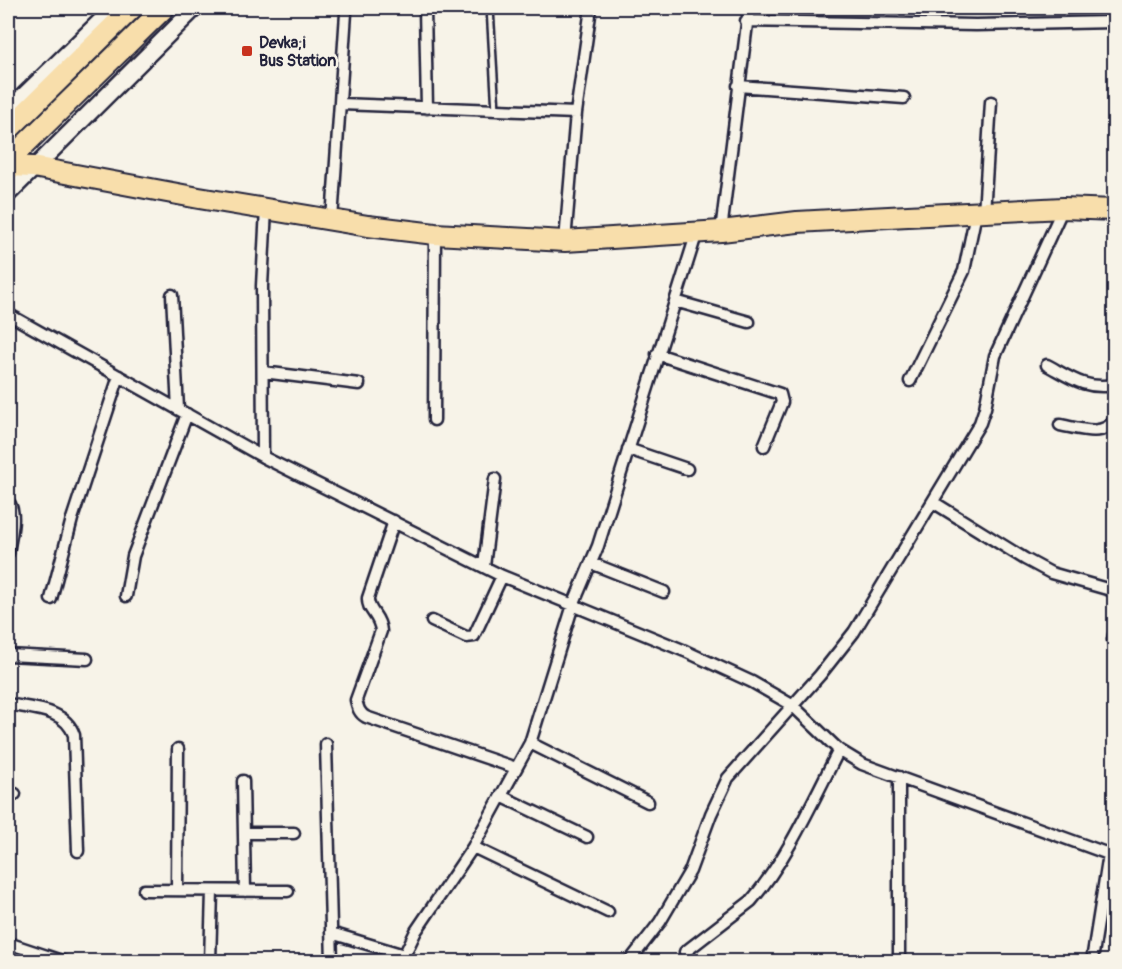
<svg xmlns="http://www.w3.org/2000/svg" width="1122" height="969" font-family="Pangolin,sans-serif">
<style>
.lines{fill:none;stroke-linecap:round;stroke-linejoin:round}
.lane-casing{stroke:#22223b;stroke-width:10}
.street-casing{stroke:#22223b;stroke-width:15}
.secondary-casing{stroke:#22223b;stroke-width:20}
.highway-casing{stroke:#22223b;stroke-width:24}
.lane{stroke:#f7f3e8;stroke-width:5}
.street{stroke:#f7f3e8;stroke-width:10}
.secondary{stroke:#f7f3e8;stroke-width:15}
.highway{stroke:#f8deab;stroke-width:20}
.poi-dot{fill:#c8321e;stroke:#f7f3e8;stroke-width:2}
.labels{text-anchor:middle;stroke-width:5;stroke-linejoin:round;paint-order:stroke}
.poi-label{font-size:16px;font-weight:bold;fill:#22223b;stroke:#f7f3e8;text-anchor:start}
</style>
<rect width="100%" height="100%" fill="#f7f3e8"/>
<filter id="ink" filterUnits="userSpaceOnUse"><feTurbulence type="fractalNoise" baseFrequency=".0167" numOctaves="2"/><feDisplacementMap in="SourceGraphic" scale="12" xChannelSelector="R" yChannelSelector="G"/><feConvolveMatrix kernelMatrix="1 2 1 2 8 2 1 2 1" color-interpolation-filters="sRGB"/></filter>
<g filter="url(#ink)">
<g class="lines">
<defs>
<path id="lane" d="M490 8 496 111"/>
<path id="street" d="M425 8 427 108
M746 21 976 25 1114 22
M738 86 904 98
M341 104 576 113
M984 213 991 102
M332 220 346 13
M721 231 749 8
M565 241 576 113 591 8
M172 295 178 409
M675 301 749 322
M8 314 263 457 502 576 685 651 752 682 792 705 839 750 862 764 1114 856
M657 354 780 394 782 402 764 446
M1047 365C1071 378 1086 390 1114 385
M263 372 359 384
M910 381 964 271 976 213
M434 420 435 234
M1060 425C1077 428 1104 438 1114 420
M628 449 687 469
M263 457 262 286 266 209
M8 501C18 514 10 537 8 553
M933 502 1025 559 1051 573 1114 591
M394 521 368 598C367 611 380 615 381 631L356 700C358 708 359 713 366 717L516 768
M591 563 664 592
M484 566 495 479
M126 596 133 556 187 414
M51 599 72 519 119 376
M432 621 466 637 474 636 502 576
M1113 640 1114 635
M8 655 87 659
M8 704C31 709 65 708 74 735L78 851
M530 743 648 802
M326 744 332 962
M243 781 245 891
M8 794H15
M501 796 587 837
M244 833H294
M473 847 608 912
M144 890 288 891
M177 890 178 749
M331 933 404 955
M8 943 65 962
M685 952 751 901C788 858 813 800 839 750
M1093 954 1109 854
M210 962 212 891
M401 962 416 931 473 847 530 743 573 605 598 546 697 232
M629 962 660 922 690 871 711 814 728 778 820 675 854 632 980 423 985 408 995 356 1063 208
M899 962V777"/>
<path id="secondary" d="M8 111 114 8
M8 194 195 8"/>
<path id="highway" d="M8 130 132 8
M8 161 164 8
M8 166 33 167 199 198 368 226 435 234 565 241 721 231 797 222 869 218 1063 208 1114 210"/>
</defs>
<use href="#lane" class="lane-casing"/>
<use href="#street" class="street-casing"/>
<use href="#secondary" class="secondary-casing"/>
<use href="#highway" class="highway-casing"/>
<use href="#lane" class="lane"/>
<use href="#street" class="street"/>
<use href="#secondary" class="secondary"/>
<use href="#highway" class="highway"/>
</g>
</g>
<rect class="poi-dot" x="241" y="45" width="12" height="12" rx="3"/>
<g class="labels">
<g class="poi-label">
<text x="259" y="48">Devka;i<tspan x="259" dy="18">Bus Station</tspan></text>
</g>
</g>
<rect width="1122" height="969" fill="none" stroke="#f7f3e8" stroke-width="30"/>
<rect x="15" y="15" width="1092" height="939" fill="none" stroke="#22223b" stroke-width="2" filter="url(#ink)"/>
</svg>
